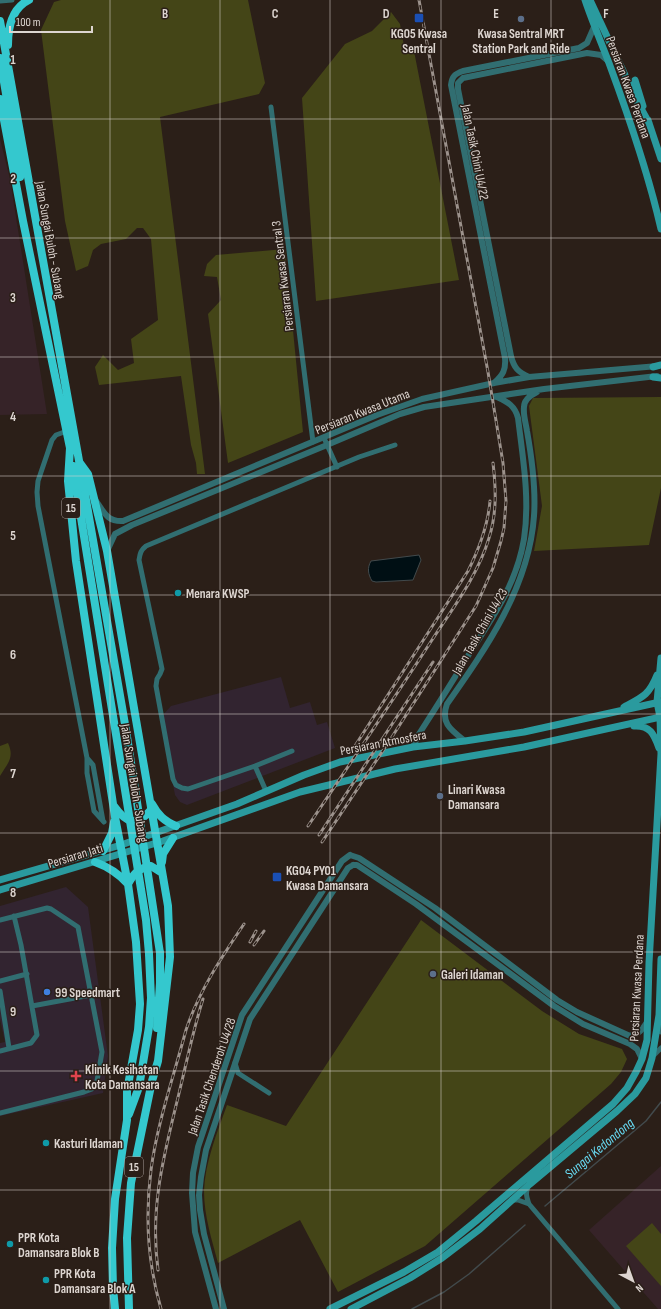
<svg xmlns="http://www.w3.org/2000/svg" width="661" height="1309" font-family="'Sofia Sans Condensed',sans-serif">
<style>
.commercial{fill:#322430}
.industrial{fill:#362328}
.green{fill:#444517}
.water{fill:#000f14;stroke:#424a4c}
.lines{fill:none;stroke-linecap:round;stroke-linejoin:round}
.stream{stroke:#424a4c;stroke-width:1.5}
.minor{stroke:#316e71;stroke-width:5}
.tertiary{stroke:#316e71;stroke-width:6}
.secondary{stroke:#2a9a9e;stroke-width:7}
.trunk{stroke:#34c8ce;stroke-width:8}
.rail-casing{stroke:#9c928c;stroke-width:3}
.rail{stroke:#2b1f18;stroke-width:1.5;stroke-dasharray:4.5;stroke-linecap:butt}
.trunk-bridge{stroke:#34c8ce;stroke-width:8}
.grid{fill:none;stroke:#ddd5d0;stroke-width:1;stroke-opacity:0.55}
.transit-dot{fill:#1a4fb4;stroke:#2b1f18;stroke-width:1.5}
.service-dot{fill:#5c6f8a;stroke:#2b1f18;stroke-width:1.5}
.culture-dot{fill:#0f9aa8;stroke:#2b1f18;stroke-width:1.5}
.shop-dot{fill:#3f7fe0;stroke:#2b1f18;stroke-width:1.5}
.health-dot{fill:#e0444e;stroke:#2b1f18;stroke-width:1.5}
.labels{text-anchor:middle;stroke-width:3;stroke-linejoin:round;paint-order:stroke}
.shield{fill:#2b1f18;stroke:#a89e99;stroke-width:1}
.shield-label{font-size:12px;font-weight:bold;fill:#ddd5d0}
.poi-label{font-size:13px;font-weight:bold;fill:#ddd5d0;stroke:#2b1f18;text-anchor:start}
.street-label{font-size:13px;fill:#ddd5d0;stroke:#2b1f18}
.water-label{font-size:14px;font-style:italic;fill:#68ddf6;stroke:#2b1f18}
.grid-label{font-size:13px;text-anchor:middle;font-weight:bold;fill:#ddd5d0;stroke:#2b1f18;stroke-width:3;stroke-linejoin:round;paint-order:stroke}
</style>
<rect width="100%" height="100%" fill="#2b1f18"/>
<path class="commercial" d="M281 677 290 708 310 702 317 725 327 722 335 748 187 805 180 802 175 795 160 718 171 706Z
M66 887 88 907 108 1056 103 1093 0 1116V1043L5 1042 0 1019V906Z"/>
<path class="industrial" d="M0 139 10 179 47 414 0 415Z
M661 1166V1309H658L589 1230Z"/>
<path class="green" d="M61 0H248L265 83 259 94 160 117 205 474H197L196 463 191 445 181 376 99 385 95 367 103 355 118 370 134 363 131 339 158 320 151 239 143 228H137L126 239 101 244 93 250 88 266 76 271 65 221 41 30 54 2Z
M391 12 400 24 404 46H413L459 280 316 301 302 98 345 44 372 31Z
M285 249 303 432 228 463 208 314 221 300 217 277 204 276 207 264 216 255Z
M661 397V488L649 545 534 551 542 506 529 406 533 398Z
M8 743C15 758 7 764 0 776V746Z
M421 920 542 1011 579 1034 622 1049 627 1059 621 1072 611 1084 425 1246 338 1292 300 1220 218 1263C212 1240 204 1216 204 1191 205 1162 217 1133 227 1105L286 1126Z
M652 1223 661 1234V1286L626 1246Z"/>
<path class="water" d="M419 555 421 560 413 580 376 582 372 581C368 574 367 568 371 561Z"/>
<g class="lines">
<path class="stream" d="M545 1206 646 1121 661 1102
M412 1309 444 1292 469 1274 525 1225"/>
<path class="minor" d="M0 1 12 0
M271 107 313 442
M67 431 56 435 52 440 38 481 37 492 38 506 87 758V773L94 811 104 822
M324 438 337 467
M87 758 93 765 103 821
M255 766 292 751
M266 791 255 766 188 789 182 788 176 785 173 779 156 686 157 679 160 674 162 669 139 560C140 553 141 550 146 546L359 457 395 445
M0 920 47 908 51 909 78 927 102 1052 97 1081 92 1089 84 1092 0 1113
M0 981 27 974
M0 991 9 1048
M32 1006 91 995
M660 1022 661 1032
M0 1051 31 1043 37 1035 21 945 14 916
M652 1057 661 1048
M235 1063 238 1073 269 1093
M528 1187C525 1194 527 1198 529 1204L618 1309
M511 1200H518L529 1204"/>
<path class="tertiary" d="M529 377C518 372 514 368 511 356L458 89V83L463 78 587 53 601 55 608 61
M494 383C503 375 506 370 505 358L451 85C452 76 455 74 463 71L579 48 587 43 594 27
M96 501C104 512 107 522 123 521L377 415 422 399 494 383 529 377 658 366
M107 551 115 534 132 525 327 445 400 414 424 407 544 389 657 376
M465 741C451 730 440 723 447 704 487 647 529 587 534 516 536 488 532 459 527 431 526 424 523 415 524 407 524 400 531 395 537 392
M413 747 419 734C437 706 454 679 471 651 494 616 517 582 524 539 530 499 523 459 518 418 515 406 508 402 497 397
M350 855 359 858 435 908 557 1000 577 1012 630 1036C639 1034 642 1030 647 1022
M353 865H357L416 904 554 1006 583 1024 630 1044 637 1049 642 1059
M216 1309 195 1232 192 1193 193 1173 198 1147 242 1015 342 861 350 855
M224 1309 204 1234 200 1210 199 1195 201 1177 206 1150 250 1019 348 868 353 865"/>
<path class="secondary" d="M585 0C592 21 601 42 609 63 629 117 648 172 661 229
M590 0 638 103 649 123
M635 80 643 106
M648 120 661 159
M653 367 661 365
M653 377 661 378
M624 707C643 697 649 695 657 675
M634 726C650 725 654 734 659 748
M0 880 121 845 237 804 304 775 340 762 413 747 465 741 524 732 660 702
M0 890 163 841 300 792 395 769 524 747 661 717
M330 1309 404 1272 438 1252 476 1221 613 1104 627 1088 636 1072 642 1059 647 1040 649 963 661 754 660 717 657 702 661 658
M351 1309 410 1278 442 1258 480 1229 530 1184 617 1111 635 1094 646 1078 652 1058 659 1015 661 959"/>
<path class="trunk" d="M0 21 85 494
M8 45C8 28 12 8 29 0
M0 58 20 177
M0 99 23 221 70 448 68 481 76 561 115 817 128 884 136 942 140 1004 138 1030 127 1091V1120L115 1199 112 1248 113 1288 115 1309
M80 463 88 474 107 551 168 906 170 957 158 1061 152 1081 131 1183 127 1238 129 1309
M73 466 77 493
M152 804C158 815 164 821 176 826
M114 806C127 824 136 827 151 810
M103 851 112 833 114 822
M95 862C109 867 118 873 128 884
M162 862 163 854 173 838
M128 884C134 873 139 868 151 866L162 873
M157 1028 160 983V953
M129 1114 139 1087 149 1027 151 998 149 954"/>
<defs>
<path id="rail" d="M351 752 468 571C479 549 488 525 490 501
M308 826C350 764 391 703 432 640 453 608 478 575 489 538 497 513 496 488 493 463
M319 835 433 662
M322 842 390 740 476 606 493 568 501 541 504 528 506 501 503 463 488 372 419 0
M250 942 256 931
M254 945 264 931
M158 1270C149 1203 166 1148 181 1085 188 1056 194 1027 203 999
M161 1309C148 1264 145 1216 151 1170 157 1124 174 1075 186 1030 199 991 221 958 244 924"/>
</defs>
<use href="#rail" class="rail-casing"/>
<use href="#rail" class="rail"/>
<path class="trunk-bridge" d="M77 493 146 920 149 954
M85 494 126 730 160 953"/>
</g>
<path class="grid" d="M110 0V1309M220 0V1309M330 0V1309M441 0V1309M551 0V1309M0 119H661M0 238H661M0 357H661M0 476H661M0 595H661M0 714H661M0 833H661M0 952H661M0 1071H661M0 1190H661"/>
<g class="transit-dot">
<rect x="414" y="13" width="10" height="10" rx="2"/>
<rect x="272" y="872" width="10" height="10" rx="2"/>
</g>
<g class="service-dot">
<circle cx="521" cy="19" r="4"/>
<circle cx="440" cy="796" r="4"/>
<circle cx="433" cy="974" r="4"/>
</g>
<g class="culture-dot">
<circle cx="178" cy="593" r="4"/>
<circle cx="46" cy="1143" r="4"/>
<circle cx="10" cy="1244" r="4"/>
<circle cx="46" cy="1280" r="4"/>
</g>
<circle class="shop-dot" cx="47" cy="992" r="4"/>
<path class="health-dot" d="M74 1070h4v4h4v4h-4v4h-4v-4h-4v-4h4z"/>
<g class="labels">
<g class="shield">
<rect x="62" y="498" width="18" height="20" rx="3"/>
<rect x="125" y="1157" width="18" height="20" rx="3"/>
</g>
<g class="shield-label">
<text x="71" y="512">15</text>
<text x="134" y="1171">15</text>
</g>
<g class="poi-label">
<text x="419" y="38" text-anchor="middle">KG05 Kwasa<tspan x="419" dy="15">Sentral</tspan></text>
<text x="521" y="38" text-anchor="middle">Kwasa Sentral MRT<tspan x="521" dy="15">Station Park and Ride</tspan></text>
<text x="186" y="598">Menara KWSP</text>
<text x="448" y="794">Linari Kwasa<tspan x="448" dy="15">Damansara</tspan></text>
<text x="286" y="875">KG04 PY01<tspan x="286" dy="15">Kwasa Damansara</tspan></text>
<text x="441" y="979">Galeri Idaman</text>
<text x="55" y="997">99 Speedmart</text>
<text x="85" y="1074">Klinik Kesihatan<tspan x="85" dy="15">Kota Damansara</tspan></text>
<text x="54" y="1148">Kasturi Idaman</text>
<text x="18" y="1242">PPR Kota<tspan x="18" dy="15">Damansara Blok B</tspan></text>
<text x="54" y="1278">PPR Kota<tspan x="54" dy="15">Damansara Blok A</tspan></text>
</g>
<g class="street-label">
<text transform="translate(629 87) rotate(70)" y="5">Persiaran Kwasa Perdana</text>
<text transform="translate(476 152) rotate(79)" y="5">Jalan Tasik Chini U4/22</text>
<text transform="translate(51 240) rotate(80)" y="5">Jalan Sungai Buloh - Subang</text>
<text transform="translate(282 276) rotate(-97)" y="5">Persiaran Kwasa Sentral 3</text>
<text transform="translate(362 411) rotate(-22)" y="5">Persiaran Kwasa Utama</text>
<text transform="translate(479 631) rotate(-60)" y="5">Jalan Tasik Chini U4/23</text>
<text transform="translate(383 742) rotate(-11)" y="5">Persiaran Atmosfera</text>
<text transform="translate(135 783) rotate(81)" y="5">Jalan Sungai Buloh - Subang</text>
<text transform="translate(75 855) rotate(-17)" y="5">Persiaran Jati</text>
<text transform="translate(636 988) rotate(-87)" y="5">Persiaran Kwasa Perdana</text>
<text transform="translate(211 1076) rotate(-71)" y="5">Jalan Tasik Chenderoh U4/28</text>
</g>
<g class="water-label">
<text transform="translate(599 1148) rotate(-40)" y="5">Sungai Kedondong</text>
</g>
</g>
<g class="grid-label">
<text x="165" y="18">B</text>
<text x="275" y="18">C</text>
<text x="386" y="18">D</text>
<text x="496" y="18">E</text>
<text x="606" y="18">F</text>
<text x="13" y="64">1</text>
<text x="13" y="183">2</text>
<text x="13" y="302">3</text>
<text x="13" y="421">4</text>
<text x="13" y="540">5</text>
<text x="13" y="659">6</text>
<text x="13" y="778">7</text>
<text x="13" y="897">8</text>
<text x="13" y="1016">9</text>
</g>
<g transform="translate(633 1281) rotate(139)" stroke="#2b1f18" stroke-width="3" paint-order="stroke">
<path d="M0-3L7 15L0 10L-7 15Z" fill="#ddd5d0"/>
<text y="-6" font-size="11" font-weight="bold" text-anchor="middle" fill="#ddd5d0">N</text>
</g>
<path d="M10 26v6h82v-6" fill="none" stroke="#ddd5d0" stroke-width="2"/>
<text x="16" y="26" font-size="12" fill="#ddd5d0" stroke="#2b1f18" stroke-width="3" paint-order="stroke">100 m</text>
</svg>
